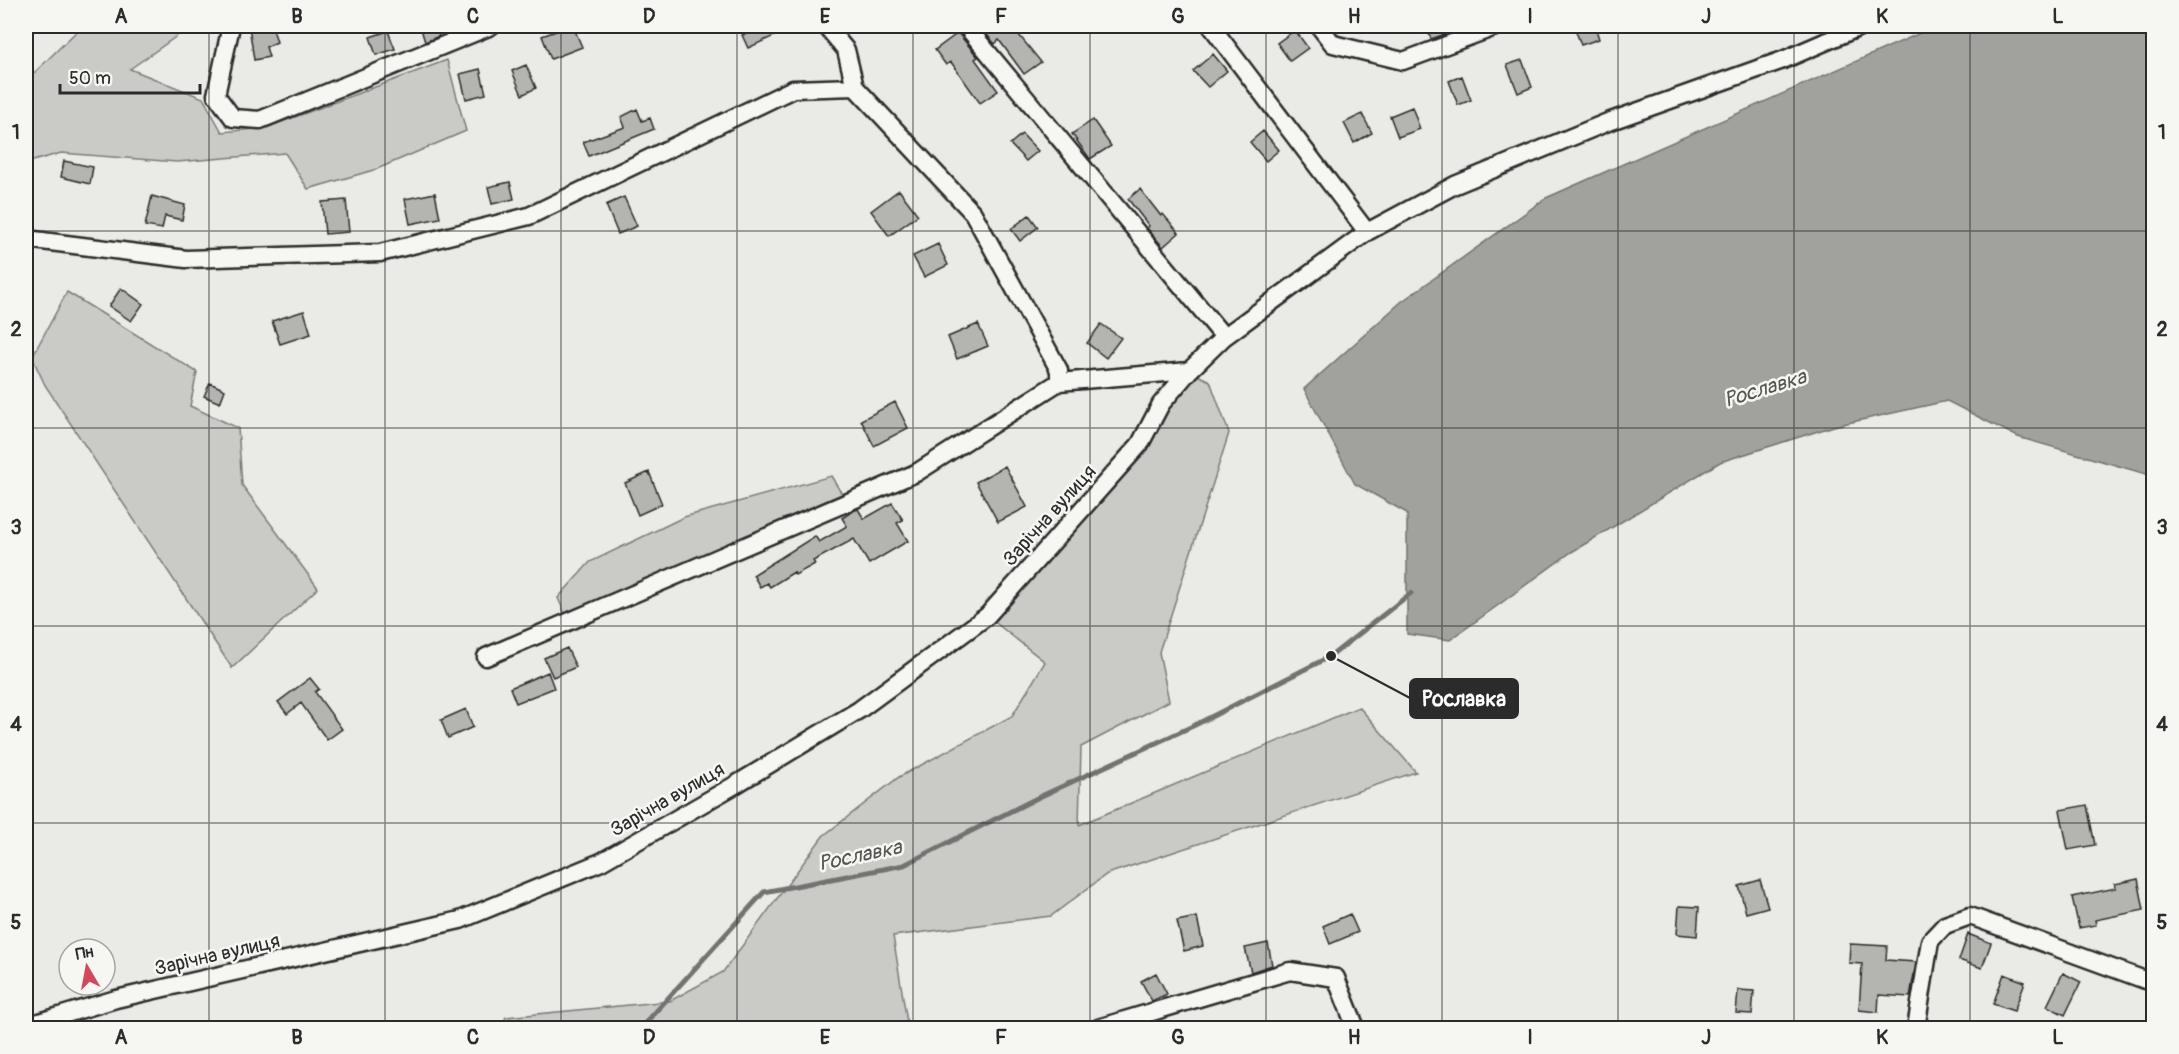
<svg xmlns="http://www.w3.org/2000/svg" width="2179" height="1054" font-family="Pangolin,sans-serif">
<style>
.green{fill:#cacac7;stroke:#7a7a79;stroke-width:1.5}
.water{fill:#a1a19e;stroke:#727270;stroke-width:1.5}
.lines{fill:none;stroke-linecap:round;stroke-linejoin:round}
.stream{stroke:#727270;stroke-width:5}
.building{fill:#b4b4b1;stroke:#2b2b2b;stroke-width:1.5}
.minor-casing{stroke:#2b2b2b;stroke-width:21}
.minor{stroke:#f6f6f2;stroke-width:16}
.grid{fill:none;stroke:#2b2b2b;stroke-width:1.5;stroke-opacity:0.55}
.labels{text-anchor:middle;stroke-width:5;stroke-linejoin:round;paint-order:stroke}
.street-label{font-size:20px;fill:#2b2b2b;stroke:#f6f6f2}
.water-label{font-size:21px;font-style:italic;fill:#545453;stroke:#f6f6f2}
.leader{fill:none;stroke:#2b2b2b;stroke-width:2}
.callout-dot{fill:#2b2b2b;stroke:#f6f6f2;stroke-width:2}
.callout{fill:#2b2b2b;stroke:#2b2b2b;stroke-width:2}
.callout-label{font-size:21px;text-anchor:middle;font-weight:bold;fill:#fff}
.neatline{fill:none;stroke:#2b2b2b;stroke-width:2}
.grid-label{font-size:20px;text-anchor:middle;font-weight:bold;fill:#2b2b2b}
</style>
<rect width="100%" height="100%" fill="#eaeae6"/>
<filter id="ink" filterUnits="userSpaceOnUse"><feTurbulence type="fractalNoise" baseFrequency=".0167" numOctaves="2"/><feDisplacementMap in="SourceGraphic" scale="12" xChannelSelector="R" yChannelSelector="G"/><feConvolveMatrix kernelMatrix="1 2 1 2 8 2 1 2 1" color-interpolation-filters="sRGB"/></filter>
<g filter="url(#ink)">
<path class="green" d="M82 26H191L130 69 203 98 222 132 266 128 447 60 466 131 377 169 308 189 285 153 177 162 61 153 26 163V129L31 76Z
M67 292 197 372 190 406 238 428 242 485 318 588 232 668 45 385 32 357Z
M1189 371 1210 381 1229 433 1159 652 1169 701 1081 747 1079 825 1359 707 1416 772 1107 874 1051 916 893 936 908 1028H500L506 1017 670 1001 723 972 823 836 899 777 1012 716 1045 662 987 616 1140 444Z
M831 476 842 494 565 614 558 598 590 562 684 517Z"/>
<path class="water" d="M1936 26H2153V476L2018 437 1947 401 1834 426 1720 462 1570 553 1450 640 1407 634V513L1355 484 1304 389 1401 302 1546 198Z"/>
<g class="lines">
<path class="stream" d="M641 1028 764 892 904 865 1037 798 1195 725 1331 656 1411 593"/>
</g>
<path class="building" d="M249 26H258L259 29 272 26 277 42 266 47 269 57 254 60Z
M432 26H435L439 36 425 42 421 29Z
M570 26H573L582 47 551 59 542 36Z
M763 26H796L748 48 742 35Z
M985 26H1018L1014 29 1041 62 1024 74 999 40 995 44 981 28Z
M1426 26H1469L1431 39Z
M1574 26H1595L1599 39 1581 45Z
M1295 30 1308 48 1290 61 1277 43Z
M388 31 395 49 376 55 370 37Z
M958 33 978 57 975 59 998 91 980 103 951 62 946 65 935 50Z
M1213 54 1227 71 1208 87 1193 71Z
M1522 60 1532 87 1518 93 1507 65Z
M526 65 536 88 522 95 512 71Z
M480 69 486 94 466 99 460 74Z
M1462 76 1471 100 1458 105 1449 81Z
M1412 107 1420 129 1398 137 1390 116Z
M637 109 642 121 650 118 654 129 589 156 583 142 625 127 621 117Z
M1362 114 1372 133 1354 143 1344 123Z
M1093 120 1111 146 1090 159 1072 134Z
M1263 131 1279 150 1266 161 1250 142Z
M1022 134 1038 151 1026 161 1010 144Z
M64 161 93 167 90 184 61 177Z
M510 182 514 199 492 204 488 187Z
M1140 189 1161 216 1163 214 1179 233 1163 247 1147 228 1149 226 1128 199Z
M899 190 918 215 889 236 871 211Z
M435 193 440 218 410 224 405 199Z
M152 196 185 205 182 220 165 216 162 229 145 226Z
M624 197 637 226 618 234 606 205Z
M346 200 349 232 325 234 322 202Z
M1029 215 1038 227 1020 241 1011 229Z
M938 244 948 265 924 277 913 256Z
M121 288 143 304 131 321 109 306Z
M304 311 311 334 280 344 272 321Z
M978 324 988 346 957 359 948 337Z
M1101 324 1121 338 1106 358 1087 343Z
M210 383 225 390 220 403 204 396Z
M895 402 908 428 874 446 861 420Z
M1005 466 1027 507 998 522 976 482Z
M649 472 662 504 638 515 625 483Z
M892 503 903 520 897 523 908 541 869 564 854 539 813 561 815 564 795 575 794 572 770 587 767 583 760 587 753 575 815 536 819 542 847 526 842 518 853 511 858 509 864 519Z
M567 648 576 667 553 677 544 658Z
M548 672 554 688 516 703 510 688Z
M310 678 319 689 315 692 342 729 327 740 301 703 287 714 278 702Z
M466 709 473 727 448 738 441 720Z
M2087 805 2095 845 2068 850 2060 810Z
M2138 879 2144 910 2095 920 2096 925 2079 928 2072 897 2116 888 2115 884Z
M1760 880 1768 907 1746 913 1739 886Z
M1679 906 1699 907 1697 936 1677 934Z
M1350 914 1358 932 1330 944 1323 926Z
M1197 917 1203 946 1184 951 1177 921Z
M1968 934 1991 943 1982 968 1959 960Z
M1268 943 1272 965 1251 972 1245 948Z
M1850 944 1887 946 1886 960 1916 962 1910 997 1879 995 1878 1012 1859 1010 1862 964 1849 963Z
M1156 973 1167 994 1152 1001 1141 981Z
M2063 973 2081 982 2065 1015 2047 1006Z
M2004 974 2025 982 2014 1011 1993 1004Z
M1738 990 1754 991 1752 1014 1736 1013Z"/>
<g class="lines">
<defs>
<path id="minor" d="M231 26 216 95 233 118 260 120 491 26
M826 26 846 50 855 87
M966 26 1224 337
M1211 26 1367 232
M1319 26 1333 44 1403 61 1498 26
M26 239 186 259 380 253 529 216 793 89 855 87 973 213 1059 370V382L1189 371 1224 337 1367 232 1455 185 1608 122 1783 60 1862 26
M486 657 916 473 1059 382
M26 1026 116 999 460 920 601 862 735 785 859 710 987 616 1140 444 1161 404 1189 371
M1098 1028 1290 971 1336 978 1356 1028
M1916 1028 1930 941 1945 925 1970 916 2145 980 2154 981"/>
</defs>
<use href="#minor" class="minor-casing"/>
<use href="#minor" class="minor"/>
</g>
</g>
<path class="grid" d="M209 26V1028M385 26V1028M561 26V1028M737 26V1028M913 26V1028M1090 26V1028M1266 26V1028M1442 26V1028M1618 26V1028M1794 26V1028M1970 26V1028M26 231H2154M26 428H2154M26 626H2154M26 823H2154"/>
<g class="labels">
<g class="street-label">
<text transform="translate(1049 515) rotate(-48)" y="7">Зарічна вулиця</text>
<text transform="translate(667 799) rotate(-30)" y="7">Зарічна вулиця</text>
<text transform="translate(217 954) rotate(-13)" y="7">Зарічна вулиця</text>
</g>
<g class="water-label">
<text transform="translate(1765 388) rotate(-17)" y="7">Рославка</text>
<text transform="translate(860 855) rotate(-12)" y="7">Рославка</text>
</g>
</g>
<path class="leader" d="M1331 656L1410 698"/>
<circle class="callout-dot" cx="1331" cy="656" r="6"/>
<rect class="callout" x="1410" y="679" width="108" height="39" rx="6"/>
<g class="callout-label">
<text x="1464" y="706">Рославка</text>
</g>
<rect width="2179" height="1054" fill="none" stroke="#f6f6f2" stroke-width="66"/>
<g transform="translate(87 967) rotate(350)"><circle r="28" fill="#f6f6f2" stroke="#a5a5a2" stroke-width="1.5"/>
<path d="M0-4.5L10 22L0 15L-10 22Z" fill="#d1495b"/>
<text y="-9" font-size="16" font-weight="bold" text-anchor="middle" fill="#2b2b2b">Пн</text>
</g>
<path d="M60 84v9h140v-9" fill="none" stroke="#2b2b2b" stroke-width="3"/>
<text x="69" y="84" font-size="18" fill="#2b2b2b" stroke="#f6f6f2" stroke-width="4.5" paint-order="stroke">50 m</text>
<rect x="33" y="33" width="2113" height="988" class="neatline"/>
<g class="grid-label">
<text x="121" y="23">A</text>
<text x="297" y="23">B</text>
<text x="473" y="23">C</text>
<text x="649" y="23">D</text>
<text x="825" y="23">E</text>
<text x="1001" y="23">F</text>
<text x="1178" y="23">G</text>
<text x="1354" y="23">H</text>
<text x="1530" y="23">I</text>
<text x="1706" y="23">J</text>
<text x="1882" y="23">K</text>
<text x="2058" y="23">L</text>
<text x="16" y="139">1</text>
<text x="2162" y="139">1</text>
<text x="16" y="336">2</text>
<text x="2162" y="336">2</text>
<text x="16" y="534">3</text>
<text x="2162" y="534">3</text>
<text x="16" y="731">4</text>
<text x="2162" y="731">4</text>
<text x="16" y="929">5</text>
<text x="2162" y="929">5</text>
<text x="121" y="1044">A</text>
<text x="297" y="1044">B</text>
<text x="473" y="1044">C</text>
<text x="649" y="1044">D</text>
<text x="825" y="1044">E</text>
<text x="1001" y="1044">F</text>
<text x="1178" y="1044">G</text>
<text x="1354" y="1044">H</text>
<text x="1530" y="1044">I</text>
<text x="1706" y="1044">J</text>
<text x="1882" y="1044">K</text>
<text x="2058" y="1044">L</text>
</g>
</svg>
